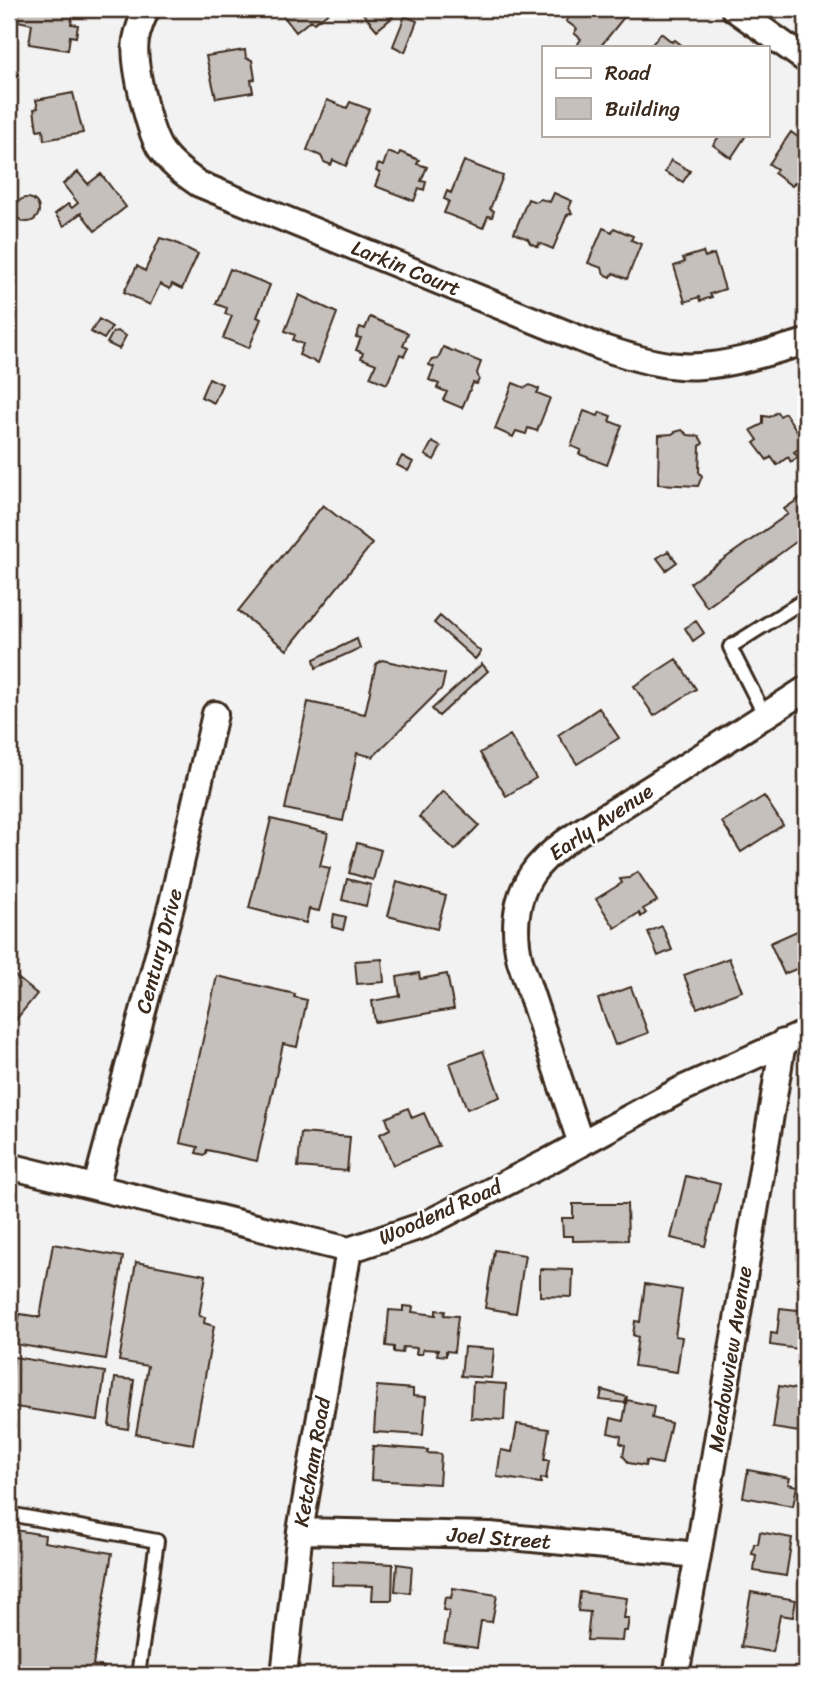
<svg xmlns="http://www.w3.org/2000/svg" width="815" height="1684" font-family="Sriracha,sans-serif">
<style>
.building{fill:#c6c0bd;stroke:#3b2a1e;stroke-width:2}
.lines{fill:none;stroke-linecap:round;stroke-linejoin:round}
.service-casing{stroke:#3b2a1e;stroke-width:18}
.minor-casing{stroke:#3b2a1e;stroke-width:30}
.service{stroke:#fff;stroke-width:12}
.minor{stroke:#fff;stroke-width:24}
.labels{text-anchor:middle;stroke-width:5;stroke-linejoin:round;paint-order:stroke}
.street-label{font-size:21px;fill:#3b2a1e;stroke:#fff}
</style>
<rect width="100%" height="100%" fill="#f3f2f2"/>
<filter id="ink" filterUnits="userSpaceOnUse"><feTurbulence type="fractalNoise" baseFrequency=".0143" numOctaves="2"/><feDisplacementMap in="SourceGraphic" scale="14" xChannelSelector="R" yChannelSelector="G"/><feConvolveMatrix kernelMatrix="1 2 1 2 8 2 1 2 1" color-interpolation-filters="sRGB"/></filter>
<g filter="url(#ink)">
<path class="building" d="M20 9H74L71 24 78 25 76 37 70 36 68 50 29 44 32 24 18 21Z
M278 9H326L329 12 314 23 311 20 296 32Z
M359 9H387L393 17 377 30Z
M576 9H616L625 16 600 47H576L581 39 574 33 577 29 566 21Z
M405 16 417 21 405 52 393 46Z
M661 33 672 42 675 40 684 47H650Z
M245 50 246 58 252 60 255 79 251 80 253 92 216 98 206 56Z
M73 93 83 133 44 140 43 129 37 130 34 109 38 108 36 100Z
M327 100 347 108 350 102 369 109 346 166 333 160 331 165 324 162 321 156 307 150Z
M791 132 806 143V182L803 187 795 182 792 186 774 173 777 169 769 164Z
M720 135H742L745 137 731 158 713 145Z
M388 152 398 156 400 152 419 160 417 164 427 167 421 181 426 182 424 190 419 188 414 201 375 186 380 173 376 171 378 164 383 166Z
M671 160 690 171 683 182 665 172Z
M464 161 503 176 490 209 494 211 492 217 488 216 483 228 444 213 449 201 444 199 447 191 451 193Z
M78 172 88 184 101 174 126 207 95 231 81 213 64 226 55 214 68 204 72 208 78 203 63 184Z
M554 193 572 201 569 208 572 213 567 215 553 249 539 243 538 247 530 243 528 239 514 233 528 199 536 202 541 199 550 202Z
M15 210a12 12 0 1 1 24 0a12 12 0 1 1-24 0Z
M603 228 612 232 614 228 633 236 631 240 641 244 627 279 613 273 611 277 604 274 602 268 588 263Z
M160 238 174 242 198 254 182 289 172 284 170 289 160 284 150 305 124 292 137 266 145 271Z
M703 252 705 257 714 254 725 289 710 294 712 297 700 301 699 297 685 302 674 266 685 262 683 258Z
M230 269 270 285 257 317 261 319 249 348 223 338 232 316 225 314 227 308 216 304Z
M299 295 337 313 318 363 299 355 303 344 293 340 295 335 285 331Z
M370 317 408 333 403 346 408 348 404 356 400 354 387 384 370 377 376 364 361 358 363 353 356 350 361 338 356 337 360 327 365 329Z
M99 319 112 327 104 339 91 332Z
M117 331 126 336 119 349 107 343 113 332Z
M443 347 481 362 477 373 479 379 477 384 473 383 462 408 443 400 447 392 437 388 439 384 429 380 434 367 429 365 431 360 438 359Z
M209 378 222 384 214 403 201 397Z
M513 383 525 388 530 385 539 389 537 393 550 398 537 431 528 428 526 434 516 431 513 437 495 429Z
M584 411 598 416 600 412 611 416 609 421 622 426 607 465 579 454 581 450 571 446Z
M777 412 780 416 785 413 806 444 794 452 798 457 791 462 788 457 777 465 771 457 767 460 754 443 758 440 751 430 763 424V416L770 417Z
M682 430 688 435 699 436 703 443 700 446 699 472 702 476 698 486 658 484 659 435 672 434 675 432Z
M432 442 441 447 434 460 425 455Z
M402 456 413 462 408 471 397 465Z
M806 494V546L800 539 707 607 690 583 788 514 784 509Z
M323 505 372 544 287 650 238 611Z
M668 551 677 562 666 570 657 558Z
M440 616 481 652 475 659 434 623Z
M696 621 704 633 693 641 685 628Z
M357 639 360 648 316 668 314 659Z
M676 659 696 689 654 716 634 686Z
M382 660 445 674 442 688 373 757 357 753 343 821 285 809 308 702 365 714 376 664Z
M482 664 488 671 439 716 432 709Z
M599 708 619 738 577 764 558 735Z
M510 735 536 778 506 796 480 753Z
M443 791 479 825 455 850 419 817Z
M764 796 783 825 741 852 722 822Z
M271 819 328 833 320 866 330 868 319 911 309 909 306 923 249 908Z
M357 843 381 850 373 880 349 873Z
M638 872 657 901 643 909 646 913 641 917 639 913 615 928 596 899 622 883 620 879 629 878Z
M347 879 371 885 366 906 342 900Z
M397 882 446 896 437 929 388 916Z
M334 914 346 917 343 930 332 927Z
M662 926 672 950 658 956 648 932Z
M806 927V965L784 974 770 943Z
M729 958 742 991 697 1008 684 975Z
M382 959 384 982 357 984 355 961Z
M9 971 37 994 9 1028Z
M419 973 420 979 447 974 454 1009 375 1022 372 1001 400 996 397 977Z
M217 976 295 994 294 997 307 1000 297 1047 283 1044 257 1161 207 1150 205 1155 196 1153 198 1147 180 1143Z
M631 987 648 1033 615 1045 598 999Z
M483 1051 500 1097 467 1109 450 1063Z
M408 1108 412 1118 424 1113 439 1146 393 1165 380 1134 390 1129 386 1118Z
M301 1133 350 1137 347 1171 298 1167Z
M686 1176 720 1184 705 1246 671 1238Z
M573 1204H627L628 1240 573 1241V1236H563L562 1218H573Z
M53 1244 123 1257 106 1359 14 1344 20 1314 40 1317Z
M494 1250 525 1255 516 1313 485 1308Z
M136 1262 206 1275 199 1316 205 1317 204 1323 214 1326 193 1444 136 1434 148 1366 119 1361Z
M540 1269 573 1270 572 1297 540 1296Z
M645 1284 682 1290 675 1336 682 1337 677 1372 634 1366 638 1337 633 1335 635 1321 640 1322Z
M403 1306 413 1307 412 1312 436 1315V1310L445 1311 444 1315 458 1316 454 1352 446 1351V1356L437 1355 438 1350 423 1349 422 1354H416L417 1348 403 1347 402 1353 394 1352V1347L386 1346 389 1310 403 1311Z
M780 1308 806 1311V1350L770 1345 771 1333 777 1334Z
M464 1347 494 1349 491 1378 461 1376Z
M14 1357 105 1372 98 1420 9 1406Z
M115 1378 134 1380 128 1429 109 1426Z
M473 1382 506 1384 504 1420 471 1418Z
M377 1386 413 1389V1396L426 1397 423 1435 374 1432Z
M779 1386 806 1391V1433L773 1428Z
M602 1390 627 1397 625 1403 600 1400Z
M627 1400 654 1406 652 1418 671 1423 662 1464 646 1461 645 1466 629 1463 623 1456 625 1445 620 1443 621 1436 608 1433 611 1418 623 1421Z
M517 1424 549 1429 544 1460H549L546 1479 541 1478V1483L497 1477 501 1450 512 1452Z
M373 1446 428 1450 427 1453 441 1454 439 1484 371 1480Z
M748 1470 790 1478 788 1484 797 1486 793 1506 743 1497Z
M9 1529 45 1535 44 1542 112 1553 93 1665 104 1667 102 1675H9Z
M760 1532 792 1538 786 1576 754 1571 756 1555 752 1554 754 1544H758Z
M333 1561 393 1564 392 1600H372L373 1586 332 1585Z
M397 1564 412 1566 410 1593 395 1591Z
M453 1588 497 1595 492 1622 481 1621 477 1648 444 1643 449 1611 443 1610 445 1597 451 1598Z
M580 1592 627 1598 624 1618H629L627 1631H623L622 1641 587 1640 590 1612 578 1611Z
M751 1592 796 1600 793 1617 780 1615 773 1652 741 1647Z"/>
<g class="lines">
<defs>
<path id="service" d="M765 716 730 647 806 599
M9 1514 157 1541 138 1675"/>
<path id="minor" d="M147 9C142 19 138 29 136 40 132 62 148 127 159 147 169 163 184 174 199 184L600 347C632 357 666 369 701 366 736 364 772 351 806 342
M734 9 806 60
M581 1144 520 961C513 931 514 901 532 874 552 844 600 821 630 801 689 764 748 727 806 689
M9 1166 349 1250 424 1225 547 1162 682 1089 806 1033
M96 1186 172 903 215 714
M300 1531 490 1535 698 1555
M284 1675 300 1531 349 1250
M676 1675 698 1555 783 1042"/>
</defs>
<use href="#service" class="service-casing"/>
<use href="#minor" class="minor-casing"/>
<use href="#service" class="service"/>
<use href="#minor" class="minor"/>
</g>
</g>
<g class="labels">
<g class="street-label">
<text transform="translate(406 268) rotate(22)" y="7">Larkin Court</text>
<text transform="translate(601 822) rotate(-34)" y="7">Early Avenue</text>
<text transform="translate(159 951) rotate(-75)" y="7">Century Drive</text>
<text transform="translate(440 1212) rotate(-24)" y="7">Woodend Road</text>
<text transform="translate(730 1359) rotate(-81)" y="7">Meadowview Avenue</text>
<text transform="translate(312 1462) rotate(-80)" y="7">Ketcham Road</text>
<text transform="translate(499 1538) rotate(4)" y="7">Joel Street</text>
</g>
</g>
<rect width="815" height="1684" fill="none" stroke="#fff" stroke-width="35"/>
<rect x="18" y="18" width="780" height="1649" fill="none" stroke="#3b2a1e" stroke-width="2.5" filter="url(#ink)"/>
<rect x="542" y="46" width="228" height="91" fill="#ffffff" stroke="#b1aaa5" stroke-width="2"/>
<rect x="556" y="68" width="35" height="10" fill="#ffffff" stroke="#b1aaa5" stroke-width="2"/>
<text x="605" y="80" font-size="21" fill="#3b2a1e">Road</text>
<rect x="556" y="98" width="35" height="21" fill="#c6c0bd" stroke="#b1aaa5" stroke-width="2"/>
<text x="605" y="116" font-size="21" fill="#3b2a1e">Building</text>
</svg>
